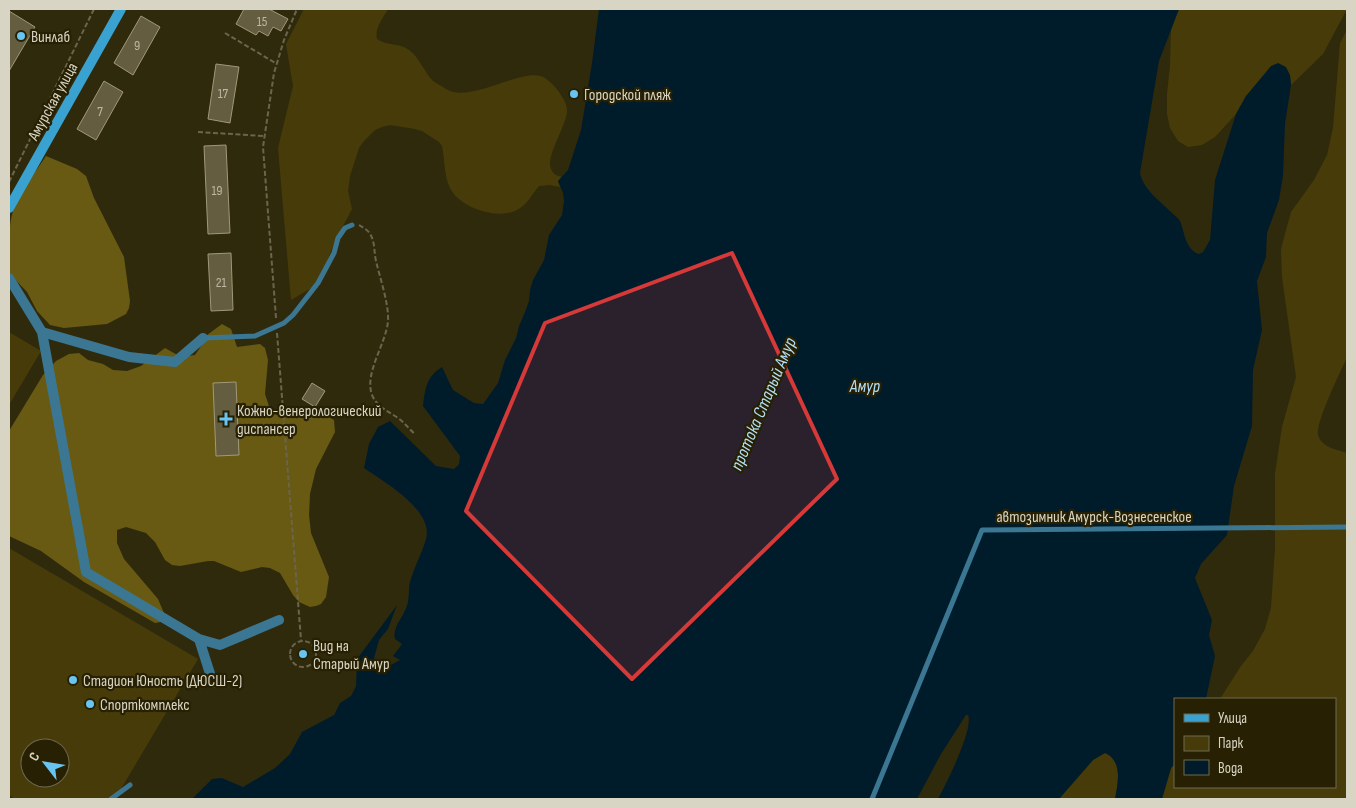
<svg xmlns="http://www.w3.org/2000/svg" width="1356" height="808" font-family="'Sofia Sans Condensed',sans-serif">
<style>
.green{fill:#473c09;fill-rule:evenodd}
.forest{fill:#685a13}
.water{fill:#001c2a}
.building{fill:#645d3f;stroke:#a09979}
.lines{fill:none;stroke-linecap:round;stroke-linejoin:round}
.path{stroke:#6a654c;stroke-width:2;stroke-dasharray:5 2.5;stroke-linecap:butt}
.lane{stroke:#3b7793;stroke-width:5}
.street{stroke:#3b7793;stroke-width:10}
.secondary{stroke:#39a2d0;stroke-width:10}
.marked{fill:#d63938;fill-opacity:0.2;stroke:#d63938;stroke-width:4;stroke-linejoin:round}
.poi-dot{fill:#68c4f0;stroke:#272003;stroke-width:2}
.labels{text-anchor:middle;stroke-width:4.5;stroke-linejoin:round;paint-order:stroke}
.number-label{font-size:14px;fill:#bbb7a3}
.poi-label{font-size:16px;fill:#d8d5c4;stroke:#272003;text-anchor:start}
.street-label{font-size:16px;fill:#d8d5c4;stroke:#272003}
.water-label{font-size:18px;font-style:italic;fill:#b3dff6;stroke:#272003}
</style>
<rect width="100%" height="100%" fill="#302a0d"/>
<path class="green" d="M304 9H388C383 18 374 29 377 39 387 46 400 43 409 50 420 58 424 72 433 81 436 83 439 85 443 87 446 89 449 91 453 92 480 98 527 66 545 78 554 84 566 99 567 109 568 125 543 158 552 171 554 175 558 176 562 177L558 181 560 187 550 185 539 186C531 195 527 206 515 211 496 219 460 208 450 188 444 176 445 160 442 146L439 142 422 131 415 129 390 125 382 127 375 130 363 142 359 148 350 176 348 191 352 209 335 241 325 267 315 286 291 300 278 148 293 86 286 44Z
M1179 9H1347L1323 54 1291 85 1290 75 1246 96 1236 114 1215 137 1202 145 1188 147 1178 141 1170 128 1167 114V94L1170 66 1171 30Z
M1347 30V357C1341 371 1315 423 1318 435 1319 438 1320 440 1322 442 1328 449 1339 450 1347 453V799H1162L1171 768 1175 764V787H1335V699H1220L1241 666 1253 651 1265 629 1271 608 1275 549V474L1282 427 1296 377 1282 277 1281 249 1291 212 1314 180 1327 155 1333 128 1340 43Z
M9 332 41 351 9 405Z
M9 548 198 659 115 799H15L9 795ZM30 748H60V778H30Z
M1105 753C1123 761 1118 783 1115 799H1059L1093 760Z"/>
<path class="forest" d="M46 156 77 169 86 176 94 198 124 257 130 301 129 308 126 314 107 324 64 328 50 325 37 311 27 292 10 274 9 270C9 246 7 219 18 198 26 183 37 170 46 156Z
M222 324 231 329 237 347 260 344 265 348 268 360 265 394 270 409 274 414 289 418 309 414H323L334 420 335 432 316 469 310 494 309 515 311 533 329 577 326 597 321 604 316 606 310 607 299 602 293 595 280 573 270 568 262 567 241 572 214 561H208L180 566 172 565 165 560 155 542 146 533 126 527 117 530V543L124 559 158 599 164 613 161 622 155 623 84 582 41 551 9 536V431L43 375 56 361 69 354 79 353 88 360 103 364 113 370 127 371 141 366 165 348 181 357 195 355 204 342 203 338Z"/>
<path class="water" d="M599 9H1179L1159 61 1140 173C1143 189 1160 201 1171 212 1174 215 1178 218 1180 221 1185 233 1185 249 1199 254L1203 252 1210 240 1215 180 1236 114 1246 96 1271 66 1278 63 1286 67 1290 75 1291 85 1285 124 1283 176 1279 200 1267 233 1266 257 1257 281 1262 330 1253 370 1252 426 1234 486 1227 535 1201 564 1195 578 1212 620 1209 635 1215 656 1206 699H1175V764L1171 768 1162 799H1115C1118 783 1123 761 1105 753L1093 760 1059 799H938C946 784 974 729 968 715H966L941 754 917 799H192L212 779 222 778 243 787 275 768 290 754 302 732 334 715 340 703 351 696 356 686 357 659 397 605 388 629 379 640 374 658 380 665 387 667 400 660 393 656 402 644 395 639C392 628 402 619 406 608 410 600 408 590 410 582 414 567 422 553 426 539 434 510 384 482 364 468L369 444 378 427 390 421 436 466 454 469 459 464 460 456 423 406C425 389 426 377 442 367L453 390 474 403 483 404 498 383 505 360 516 338 519 326 525 312 529 301 530 290 533 280 544 260 549 235 562 215 564 201 563 193 558 181 568 170 581 130 592 63Z"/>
<path class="building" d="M244 9H269L288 19 281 31 273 27 268 36 259 31 256 35 236 24Z
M9 11 35 27 9 71Z
M141 16 160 27 133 75 114 63Z
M216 64 239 67 230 123 208 119Z
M104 81 123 92 96 140 77 129Z
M226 145 230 233 208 234 204 146Z
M231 253 233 310 211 311 208 254Z
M236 382 239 455 216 456 213 383Z
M312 383 325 391 315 407 302 399Z"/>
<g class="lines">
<path class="path" d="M225 33 277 64
M198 132 264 136
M9 182 94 9
M359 225C364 228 370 231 372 238 375 245 374 253 376 261 380 278 389 304 388 321 386 344 364 373 372 395 377 407 388 411 398 418 404 422 409 429 415 434
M276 318 263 147 274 73 284 40 297 9
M277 333 301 640
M290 654a13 13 0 1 1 26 0a13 13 0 1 1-26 0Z"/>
<path class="lane" d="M203 338 255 336 284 323 293 315 318 283 334 253 338 238 345 228 352 225
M111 799 130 785
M872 799 982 530 1347 527"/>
<path class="street" d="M9 278 42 332 86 572 199 639 213 683
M42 332 129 357 175 362 203 338
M199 639 220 645 279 620"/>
<path class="secondary" d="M9 208 121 9"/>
</g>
<path class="marked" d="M732 253 837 479 632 679 466 511 545 323Z"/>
<g class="poi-dot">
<circle cx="21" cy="36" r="5"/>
<circle cx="574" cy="94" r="5"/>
<path d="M223.5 411.5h5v5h5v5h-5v5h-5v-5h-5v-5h5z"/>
<circle cx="303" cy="654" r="5"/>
<circle cx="73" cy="680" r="5"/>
<circle cx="90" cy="704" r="5"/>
</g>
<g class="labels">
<g class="number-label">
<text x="262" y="26">15</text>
<text x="137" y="50">9</text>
<text x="223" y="98">17</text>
<text x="100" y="116">7</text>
<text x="217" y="195">19</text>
<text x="221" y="287">21</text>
</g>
<g class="poi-label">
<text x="31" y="42">Винлаб</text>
<text x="584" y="100">Городской пляж</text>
<text x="237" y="416">Кожно-венерологический<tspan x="237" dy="18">диспансер</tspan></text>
<text x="313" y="651">Вид на<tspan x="313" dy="18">Старый Амур</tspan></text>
<text x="83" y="686">Стадион Юность (ДЮСШ-2)</text>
<text x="100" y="710">Спорткомплекс</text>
</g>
<g class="street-label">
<text transform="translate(52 101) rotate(-61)" y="6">Амурская улица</text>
<text x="1094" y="522">автозимник Амурск-Вознесенское</text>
</g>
<g class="water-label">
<text x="865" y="392">Амур</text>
<text transform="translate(763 404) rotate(-67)" y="6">протока Старый Амур</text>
</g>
</g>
<rect width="1356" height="808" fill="none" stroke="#d8d5c4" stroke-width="20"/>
<rect x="1174" y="698" width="162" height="90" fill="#272003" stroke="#6e6850"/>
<rect x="1184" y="714" width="25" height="8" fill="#39a2d0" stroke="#6e6850"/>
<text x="1218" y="723" font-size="15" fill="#d8d5c4">Улица</text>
<rect x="1184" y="736" width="25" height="15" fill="#473c09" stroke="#6e6850"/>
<text x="1218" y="748" font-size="15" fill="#d8d5c4">Парк</text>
<rect x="1184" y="760" width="25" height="15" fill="#001c2a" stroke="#6e6850"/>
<text x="1218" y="773" font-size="15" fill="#d8d5c4">Вода</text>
<g transform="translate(45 763) rotate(301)"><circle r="24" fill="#272003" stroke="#6e6850"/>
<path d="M0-4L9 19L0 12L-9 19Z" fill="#68c4f0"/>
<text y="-8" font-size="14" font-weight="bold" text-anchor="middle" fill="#d8d5c4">С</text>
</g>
</svg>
